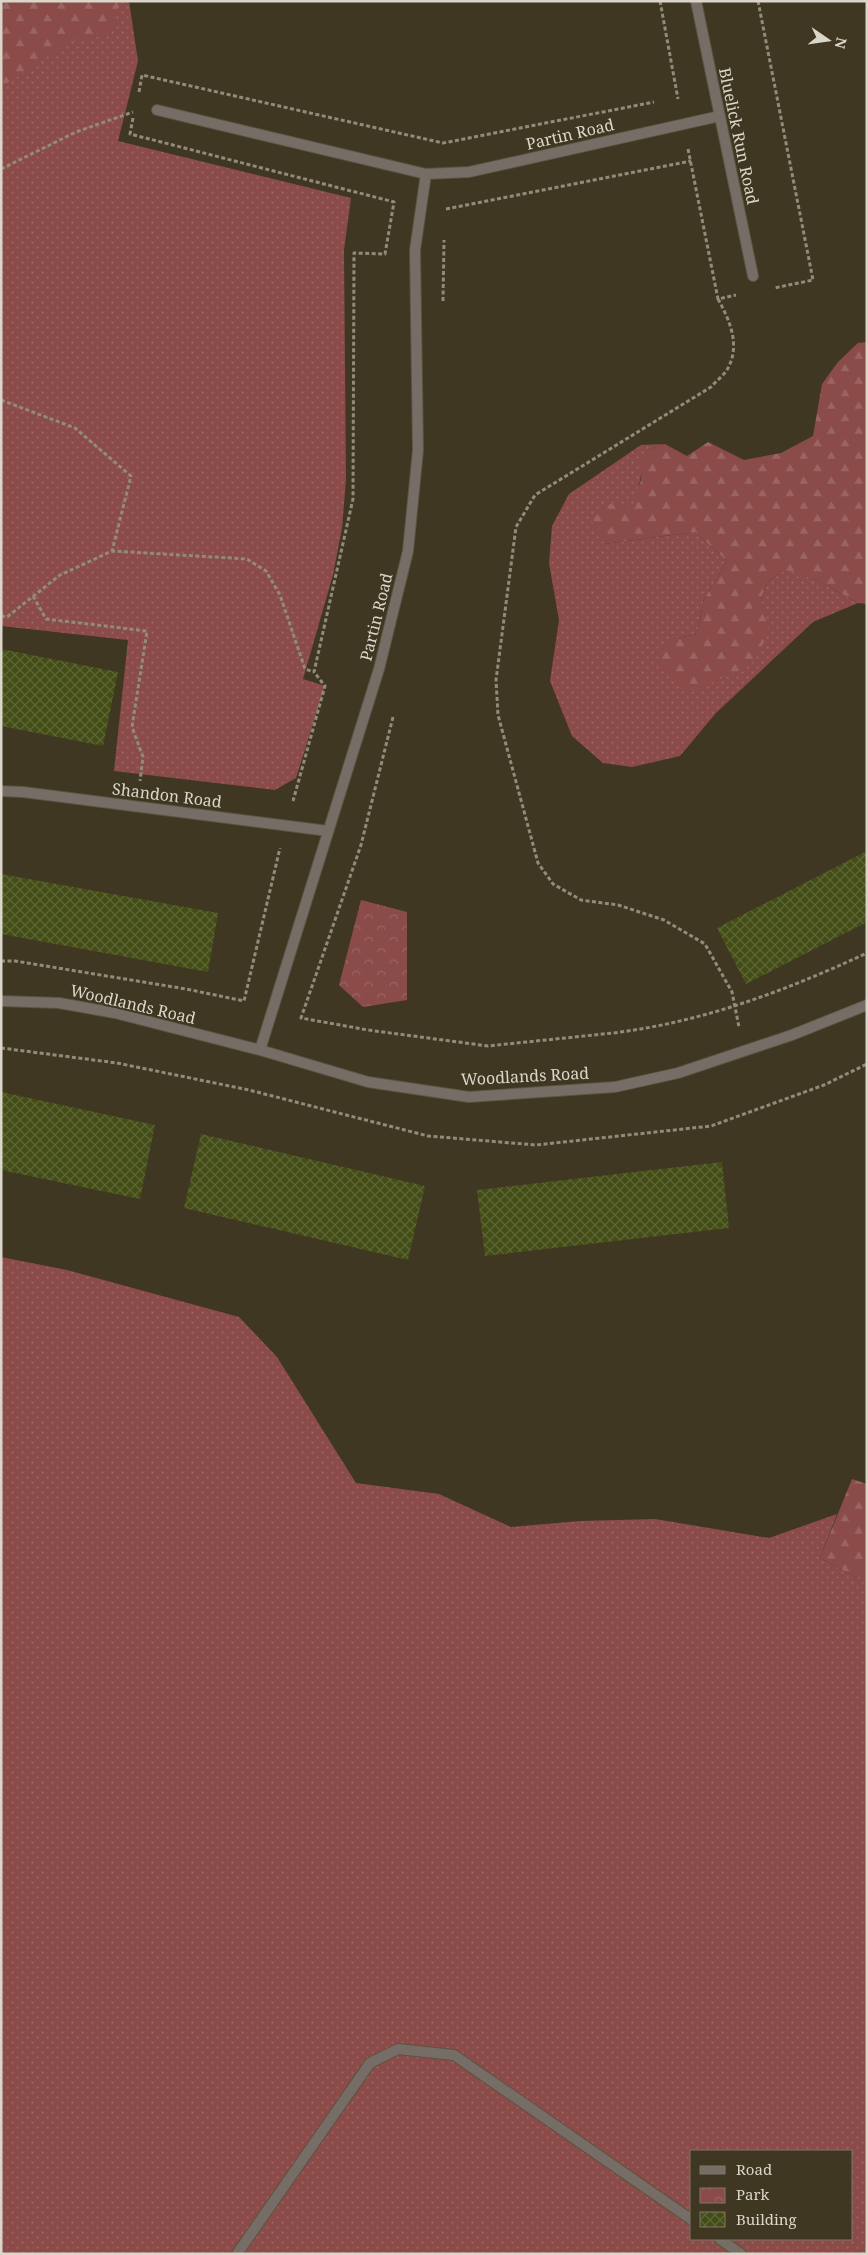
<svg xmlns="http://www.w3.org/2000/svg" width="868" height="2255" font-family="'Noto Serif',serif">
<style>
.grass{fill:url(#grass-dots);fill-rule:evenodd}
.forest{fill:url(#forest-firs)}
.park{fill:url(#park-crowns)}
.building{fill:url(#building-cross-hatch)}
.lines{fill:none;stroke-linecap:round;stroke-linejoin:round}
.minor-casing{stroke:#5c5440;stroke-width:12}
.path{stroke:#918b7a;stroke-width:3;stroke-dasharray:4 2.5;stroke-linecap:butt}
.minor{stroke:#776d67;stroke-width:10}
.labels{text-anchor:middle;stroke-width:4;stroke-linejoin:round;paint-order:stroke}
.street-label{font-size:16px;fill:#dbd6ca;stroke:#403722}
</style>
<defs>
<pattern id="grass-dots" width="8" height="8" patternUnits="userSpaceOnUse" patternTransform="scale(1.25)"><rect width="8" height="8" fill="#8a4b49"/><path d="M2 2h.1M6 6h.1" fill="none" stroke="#9a6462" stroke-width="1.8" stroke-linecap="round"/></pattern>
<pattern id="forest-firs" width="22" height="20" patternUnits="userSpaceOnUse" patternTransform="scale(1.25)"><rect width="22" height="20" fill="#8a4b49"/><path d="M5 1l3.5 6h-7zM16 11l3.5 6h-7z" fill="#9a6462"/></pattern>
<pattern id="park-crowns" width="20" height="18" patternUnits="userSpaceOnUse" patternTransform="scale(1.25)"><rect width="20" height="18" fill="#8a4b49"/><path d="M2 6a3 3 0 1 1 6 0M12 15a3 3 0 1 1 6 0" fill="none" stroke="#9a6462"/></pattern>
<pattern id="building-cross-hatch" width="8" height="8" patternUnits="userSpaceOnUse" patternTransform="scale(1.25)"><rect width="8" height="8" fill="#434d16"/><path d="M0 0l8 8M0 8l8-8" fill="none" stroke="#5e6637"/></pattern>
</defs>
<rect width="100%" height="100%" fill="#403722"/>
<path class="grass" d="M1 1H129L138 61 118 141 351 198 344 250 346 480 342 528 333 575 303 679 325 686 296 778 275 790 114 771 128 640 1 626Z
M665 444 648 450C640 468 641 488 633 507 627 520 613 533 604 544L695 532 727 561 704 599 697 634 672 639 768 633 761 598 769 580 786 569 817 580 858 603 813 622 716 713 680 756 632 767 603 763 572 736 550 681 559 620 549 563 552 526 569 494 641 445Z
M1 1257 67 1270 239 1317 277 1357 356 1483 439 1494 511 1527 580 1521 655 1519 769 1538 837 1514 820 1558 867 1583V2254H1ZM692 2151H852V2239H692Z"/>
<path class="forest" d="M1 1H120L111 35 71 41 7 83 1 84Z
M867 342V604L858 603 817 580 786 570 769 580 761 598 769 633 751 665 691 692 667 675 658 657 672 639 697 634 704 599 727 561 695 532 604 544 591 520 605 503 632 508 641 480 642 462 648 450 665 444 687 456 708 442 744 460 781 453 813 436 822 384 838 362 858 343Z
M852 1479 867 1484V1583L820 1558Z"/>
<path class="park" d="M361 900 407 912V1000L363 1007 339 985Z"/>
<path class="building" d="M1 649 118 672 103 746 1 726Z
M867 851V922L746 984 717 928Z
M1 874 218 913 208 972 1 934Z
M1 1092 155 1125 140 1199 1 1170Z
M201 1134 425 1186 408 1260 184 1208Z
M722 1162 729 1228 485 1256 477 1190Z"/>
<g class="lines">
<defs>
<path id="minor" d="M696 1 753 276
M157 110 426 174 469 172 720 116
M1 791 23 792 328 831
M1 1001 59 1003 115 1013 260 1050 368 1082 469 1097 615 1087 678 1073 792 1035 867 1005
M260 1050 379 669 408 551 418 450 415 250 426 174
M720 2239 741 2254
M237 2254 370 2063 398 2049 454 2055 692 2220"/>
</defs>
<use href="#minor" class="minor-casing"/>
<path class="path" d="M660 1 678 99
M758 1 813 280 774 288
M139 92 142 75 443 143 654 102
M133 118 130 134 394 202 385 254 354 253 353 499 314 672 325 686 293 801
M688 149 718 299 736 295
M1 169 76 132 133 112
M446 209 691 161
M718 299C729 319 740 343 729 366 726 374 716 381 711 387L535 495 516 527 496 680 498 715 538 863 553 884 581 900 618 905 664 920 705 944 732 992 739 1027
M443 301 444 240
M1 400 75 428 131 476 112 551
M33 596 46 619 147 631 132 727 143 757 140 781
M1 616 7 617 60 575 112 551 247 559 266 571 280 595 305 669 314 672
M393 717 361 845 301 1018 368 1030 488 1046 613 1033C703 1022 785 991 867 953
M1 961H15L186 989 244 1001 280 848
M1 1048 117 1063 249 1090 428 1136 536 1145 711 1126 824 1085 867 1064"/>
<use href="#minor" class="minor"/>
</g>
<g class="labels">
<g class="street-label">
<text transform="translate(570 134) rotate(-13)" y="6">Partin Road</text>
<text transform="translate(739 136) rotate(78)" y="6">Bluelick Run Road</text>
<text transform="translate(376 617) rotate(-76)" y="6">Partin Road</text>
<text transform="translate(167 795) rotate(7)" y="6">Shandon Road</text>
<text transform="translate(133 1004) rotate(13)" y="6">Woodlands Road</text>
<text transform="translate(525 1076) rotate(-3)" y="6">Woodlands Road</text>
</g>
</g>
<rect width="868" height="2255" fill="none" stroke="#dbd6ca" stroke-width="5"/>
<rect x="690" y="2150" width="162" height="90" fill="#403722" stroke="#7e7765"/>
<rect x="700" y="2166" width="25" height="8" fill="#776d67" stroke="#7e7765"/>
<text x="736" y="2175" font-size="15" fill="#dbd6ca">Road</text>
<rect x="700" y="2188" width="25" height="15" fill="url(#park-crowns)" stroke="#7e7765"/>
<text x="736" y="2200" font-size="15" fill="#dbd6ca">Park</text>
<rect x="700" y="2212" width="25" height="15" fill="url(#building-cross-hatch)" stroke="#7e7765"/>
<text x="736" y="2225" font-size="15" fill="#dbd6ca">Building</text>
<g transform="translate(828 40) rotate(103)" stroke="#403722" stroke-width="4" paint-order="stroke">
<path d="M0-4L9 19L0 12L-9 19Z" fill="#dbd6ca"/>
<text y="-8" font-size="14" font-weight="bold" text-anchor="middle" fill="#dbd6ca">N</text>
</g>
</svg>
